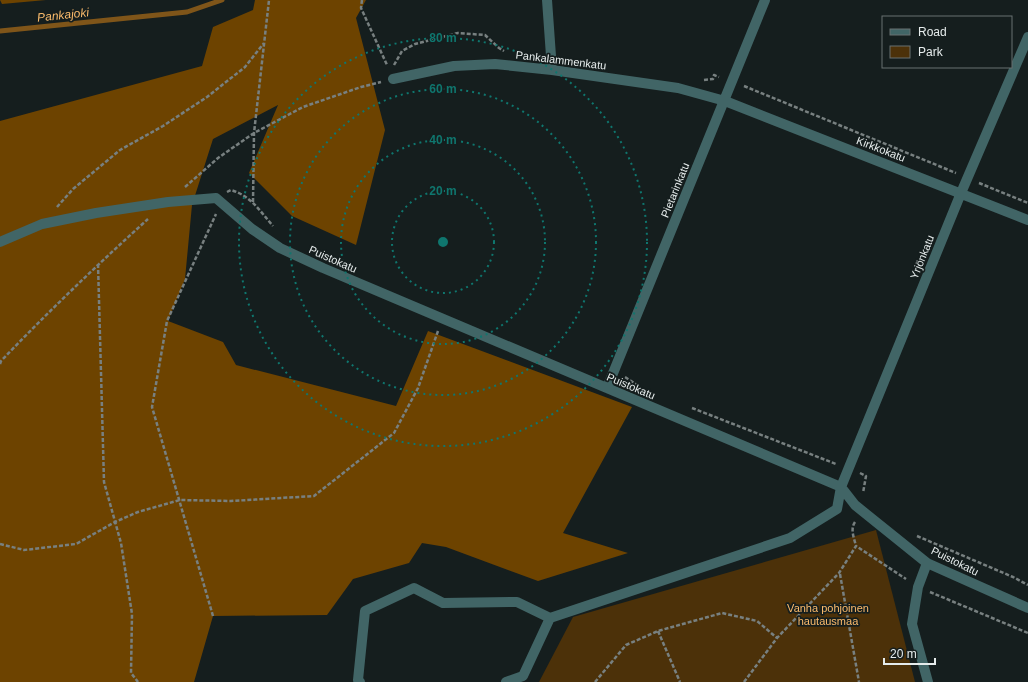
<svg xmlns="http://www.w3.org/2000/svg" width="1028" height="682" font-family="Arial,sans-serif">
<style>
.green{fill:#4c3109}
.forest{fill:#6d4300}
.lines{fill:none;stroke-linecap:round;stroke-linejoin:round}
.stream{stroke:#7f5519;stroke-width:5}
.path{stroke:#788080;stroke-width:2.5;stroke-dasharray:4 2;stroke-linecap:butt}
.minor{stroke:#416566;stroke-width:10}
.ring{fill:none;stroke:#0f766e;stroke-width:2;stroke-dasharray:2 4}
.labels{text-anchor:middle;stroke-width:3.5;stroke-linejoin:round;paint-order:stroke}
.street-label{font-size:11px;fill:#e6ecec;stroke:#151e1e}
.park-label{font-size:11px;fill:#fdbc6c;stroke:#151e1e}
.water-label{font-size:12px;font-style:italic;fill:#fcbc6c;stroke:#151e1e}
.centre{fill:#0f766e;stroke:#151e1e;stroke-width:2}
.ring-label{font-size:12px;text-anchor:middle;font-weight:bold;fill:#0f766e;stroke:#151e1e;stroke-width:3.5;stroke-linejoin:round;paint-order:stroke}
</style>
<rect width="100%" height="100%" fill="#151e1e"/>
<path class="green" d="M876 530 915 682H539L573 617Z"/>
<path class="forest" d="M0 0H46L2 4Z
M255 0H366L356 18 385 130 356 245 292 216 249 173 278 105 213 139 192 205 185 279 168 321 223 342 236 365 396 406 428 331 632 407 563 533 628 553 538 581 446 547 422 543 409 563 353 579 327 615 213 616 194 682H0V121L202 66 213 27 253 10Z"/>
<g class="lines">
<path class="stream" d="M0 31 187 12 222 0"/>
<path class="path" d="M362 0 361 8 387 65
M394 65 402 51 415 44 458 33 485 35 499 48 504 51
M704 80 713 79 714 75 719 77
M744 86 956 173
M979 183 1028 203
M185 187 218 158 254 133 303 107 361 87 381 82
M227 192 231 190C251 196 260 211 273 226
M253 202 254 133 269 0
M57 207 73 189 120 150 163 126 207 97 245 67 264 43
M98 264 104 482 121 543 132 614 131 673 138 682
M0 364 1 361C48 312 97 265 148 219
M625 377 637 385
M692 408 836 464
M860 473 866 476 863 493
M855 522C850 529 854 538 856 546
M917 536 1013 577 1028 585
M0 544 24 550 76 544 115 522 138 512 180 500 231 501 314 496 394 433 418 388 438 331
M840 574 859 682
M930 592 1028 633
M213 616 152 407 167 321 216 214
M658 631 680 682
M595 682 626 645 658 631 722 613 757 621 777 638
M744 682 777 638 839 573 856 546 906 579"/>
<path class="minor" d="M547 0 552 70
M393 79 454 66 495 64 552 70 678 88 725 101 1028 220
M0 242 42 224 96 213 168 202 216 198 252 229 280 248 323 268 841 487 855 505 927 563 1028 608
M607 388 765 0
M927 563 918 587 912 624 928 682
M360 682 358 680 365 611 414 588 443 603 517 602 550 618
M506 682 523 676 550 618 790 538 837 509 841 487 961 193 1028 37"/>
</g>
<g class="ring">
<circle cx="443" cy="242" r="51"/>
<circle cx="443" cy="242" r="102"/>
<circle cx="443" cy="242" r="153"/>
<circle cx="443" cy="242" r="204"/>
</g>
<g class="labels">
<g class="street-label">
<text transform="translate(561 60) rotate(7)" y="4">Pankalammenkatu</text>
<text transform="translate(881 149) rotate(21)" y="4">Kirkkokatu</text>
<text transform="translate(675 190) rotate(-68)" y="4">Pietarinkatu</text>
<text transform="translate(922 257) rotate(-68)" y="4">Yrjönkatu</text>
<text transform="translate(333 259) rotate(24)" y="4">Puistokatu</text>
<text transform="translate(631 386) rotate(23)" y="4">Puistokatu</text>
<text transform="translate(955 561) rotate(26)" y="4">Puistokatu</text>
</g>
<g class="park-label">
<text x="828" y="612">Vanha pohjoinen<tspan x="828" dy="13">hautausmaa</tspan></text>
</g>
<g class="water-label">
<text transform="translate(63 15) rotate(-6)" y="4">Pankajoki</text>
</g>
</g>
<circle cx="443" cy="242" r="6" class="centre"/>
<g class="ring-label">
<text x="443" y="42">80 m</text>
<text x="443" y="93">60 m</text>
<text x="443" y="144">40 m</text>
<text x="443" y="195">20 m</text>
</g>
<rect x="882" y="16" width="130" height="52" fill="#151e1e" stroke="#697070"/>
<rect x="890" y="29" width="20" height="6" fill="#416566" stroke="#697070"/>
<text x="918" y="36" font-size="12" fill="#e6ecec">Road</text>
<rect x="890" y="46" width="20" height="12" fill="#4c3109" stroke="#697070"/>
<text x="918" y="56" font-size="12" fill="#e6ecec">Park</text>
<path d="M884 658v6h51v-6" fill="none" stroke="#e6ecec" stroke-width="2"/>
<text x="890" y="658" font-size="12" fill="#e6ecec" stroke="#151e1e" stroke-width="3" paint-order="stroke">20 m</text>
</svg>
